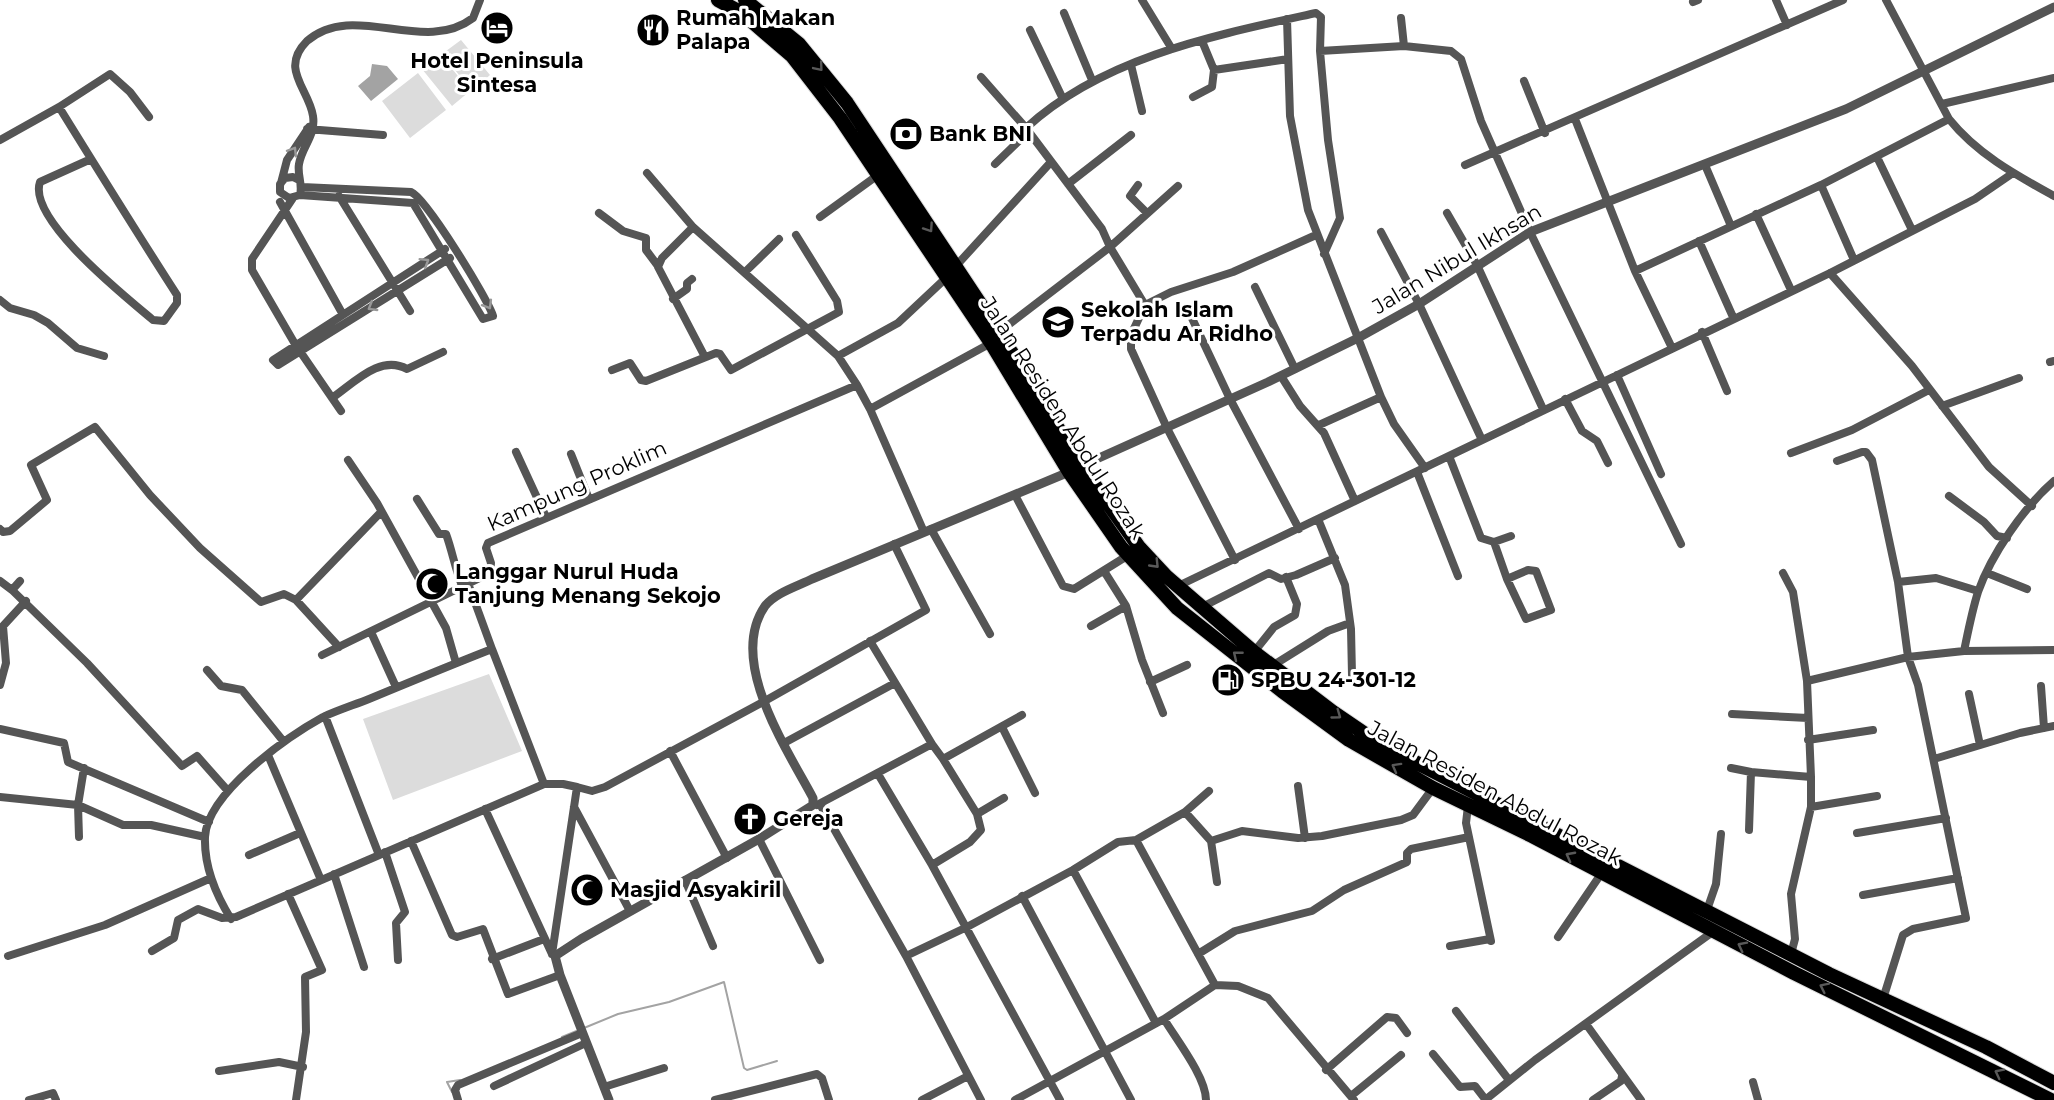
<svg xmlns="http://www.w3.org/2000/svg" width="2054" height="1100" font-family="Montserrat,sans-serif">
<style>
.green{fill:#dcdcdc}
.water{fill:#a3a3a3}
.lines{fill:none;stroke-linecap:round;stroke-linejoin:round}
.stream{stroke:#a3a3a3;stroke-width:2}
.trunk-casing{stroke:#dbdbdb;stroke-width:16}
.minor{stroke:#555;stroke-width:8}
.tertiary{stroke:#555;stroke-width:9}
.trunk{stroke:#000;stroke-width:14}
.oneway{stroke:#595959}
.oneway2{stroke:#999}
.labels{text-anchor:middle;stroke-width:6;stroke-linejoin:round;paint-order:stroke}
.poi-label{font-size:21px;font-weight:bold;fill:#000;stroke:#fff;text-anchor:start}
.street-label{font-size:21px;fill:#000;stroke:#fff}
</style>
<rect width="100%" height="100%" fill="#fff"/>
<path class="green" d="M461 40 490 75 472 91 442 54Z
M441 55 470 91 452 106 422 69Z
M418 73 446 110 410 138 382 101Z
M489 674 522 751 393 800 363 719Z"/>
<path class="water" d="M372 64 387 66 398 79 371 101 358 86 370 76Z"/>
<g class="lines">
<path class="stream" d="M584 1028 618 1014 669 1002 724 982 744 1068 747 1070 777 1061
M562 1037 579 1030
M452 1092 447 1082 460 1080"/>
<defs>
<path id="trunk" d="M718 0 742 13 792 56 840 118 991 343 1069 472 1121 547 1177 608 1282 691 1349 740 1433 788 1532 836 1794 973 2051 1100
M745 0 799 44 847 103 999 332 1081 466 1139 547 1166 576 1254 652 1333 712 1380 744 1829 974 1986 1047 2054 1083"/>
</defs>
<use href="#trunk" class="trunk-casing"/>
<path class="minor" d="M1142 0 1172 49
M1776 0 1787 25
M1886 0 1949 119C1977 154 2016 175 2054 196
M1693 2 1698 0
M1064 13 1092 80
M1401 18 1404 46
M1287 19 1290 116 1308 210 1381 397
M1030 30 1062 97
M1202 41 1214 70 1288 59
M1320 51 1404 46 1451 51 1461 59 1481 121 1530 232 1681 544
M1131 65 1142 111
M981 77 1026 128
M1524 81 1545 133
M1193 97 1212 87 1214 70
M1942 104 2054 78
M59 107C98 170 137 233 177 295V303L164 321 153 320C126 297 27 219 40 182L91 159
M1575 119 1635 271 1672 348
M307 129 383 135
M0 140 59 107 110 74 130 92 149 117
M1877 157 1912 230
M995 164 1028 132
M1465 165 1843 0
M1705 165 1731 226
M647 173 693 227 838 356 857 385
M299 180 293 177 285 178 280 184V192L289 198 300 195C303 184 297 175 299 164 302 146 316 136 313 116 309 89 279 69 307 41 354 0 423 56 473 18L480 0
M281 183 287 160 309 127
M1068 184 1131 135
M1138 185 1130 196 1147 213
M1821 185 1854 260
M1178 186 1110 247 1145 305 1171 292 1233 272 1316 235
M300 195 413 203 483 319 493 316C488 299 426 198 411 192L302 187
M339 196 410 311
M293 198 252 259V270L295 344 341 411
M280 202 342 313
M599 213 623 231 646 238V250L658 266
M1447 213 1477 265 1543 409
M1756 214 1791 290
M820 217 878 175
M693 227 662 258 658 267 705 357
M1381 232 1419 304 1482 440
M1699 241 1733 317
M445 249 273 360 278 365 450 258
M955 267 1050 163
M1635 271 1821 185 1949 119
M745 272 779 239
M1830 273 1912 366 1989 467 2032 506
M1255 287 1295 369
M673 299 687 289V283L692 279
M0 300 10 308 34 315 48 323 77 348 104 356
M1145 305 1131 335V349L1167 428 1235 560
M1190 314 1230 399 1299 529
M999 332 1110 247 1102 229 1026 128C1103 57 1216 35 1316 13L1321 17 1320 51 1328 140 1340 218 1324 254
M1702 332 1727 391
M838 356 898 323 946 278
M2050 362 2054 361
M612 370 630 363 641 380 646 381 716 353 720 354 731 370 839 312 837 301 796 235
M1617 375 1661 474
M1281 376 1300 406 1324 433 1355 501
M332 398C354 383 380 354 407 369L443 352
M1565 399 1582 431 1597 441 1608 463
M1942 406 2019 378
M1319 425 1381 397 1394 424 1425 468
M516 452 546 517
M1791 453 1852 430 1929 390
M571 454 589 499
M1449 456 1481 538 1494 542 1511 536
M348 460 377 503 446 628 456 663
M1837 461 1862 452H1866L1872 460 1898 582 1908 657 1918 685 1966 918 1913 929 1903 935 1883 999
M1417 472 1458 576
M1015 495 1063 586 1074 589 1127 556
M1949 496 1984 522 1997 536 2007 538
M417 499 439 534H446C453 553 455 570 463 588
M1318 519 1345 585 1351 629 1352 675
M0 529 3 532 10 531 47 500 31 465 95 427 150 495 200 548 261 602 284 594 296 600 339 647
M931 529 990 634
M924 532 870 409 991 343
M1494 542 1507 579 1528 570 1536 571 1551 610 1526 619 1507 579
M1783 573 1793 592 1807 681 1811 777V807L1791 894 1795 939 1791 954
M1987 573 2027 589
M0 581 12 590
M20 581 12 590 87 663 182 766 197 756 228 791
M1898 582 1936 578 1978 591
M1178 586 1830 273 1975 199 2013 173
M296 600 381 512
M1126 606 1142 660 1163 713
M1202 607 1269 573 1281 579 1296 575 1335 558
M1091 626 1126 606 1104 571
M371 632 396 687
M492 649 544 784
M1964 651C1968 632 1972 611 1978 592 1991 555 2024 507 2054 481
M1254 652 1274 627 1295 615 1297 604 1286 577
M322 655 490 573 491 563 486 548 488 543 857 385 870 409
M1272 666 1328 631 1350 623
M207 670 221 686 242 690 284 742
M1807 681 1908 657 1964 651 2054 650
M1150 682 1187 665
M0 685 6 663 3 626 26 601
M2041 686 2044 728
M1969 694 1980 745
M1732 714 1808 718
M325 716 379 855
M1002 727 1035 793
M0 729 64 743 68 762 209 822
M1808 740 1873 730
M784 743 895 683
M932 744 943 759 1022 715
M670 751 727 858
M268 755 321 880
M1934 759 2020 733 2054 726
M1731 768 1751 772
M878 774 932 865 1060 1100
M1298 786 1305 838
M577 787 592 791 605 787 763 702 926 610 894 544
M0 797 78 805 84 768
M817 805 932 744 870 641
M821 806 906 956 981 1100
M1468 806 1466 823 1491 941
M574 807 630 911
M1811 807 1877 796
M485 809 552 954
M1185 812 1211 841 1242 831 1298 838 1322 836 1401 820 1413 815 1433 788
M977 814 1004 798
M1749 830 1751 772 1811 777
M1857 833 1946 818
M79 837 78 805 123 825H151L205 837
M759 839 820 960
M1136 840 1215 985
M411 841 452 935 457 937 483 929 508 994 560 975
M1211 841 1217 882
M385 852 405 912 396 923 398 960
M249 855 300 833
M932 865 970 842 981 830 977 814 943 759
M1073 870 1156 1023
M334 874 364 967
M685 880 713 946
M288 894 322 970 305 977 306 1032 296 1100
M1863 895 1958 878
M1022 896 1131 1100
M1707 910 1716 884 1721 834
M231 919C216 895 204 866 205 837 207 793 287 737 323 717 338 710 354 705 369 699 410 682 451 665 492 649L469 586
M1558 937 1603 871
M1450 946 1490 939
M152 951 174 938 178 920 198 909 222 918 236 917 544 784H563L577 787 552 954
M1198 954 1235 931 1312 911 1344 890 1407 862V853L1411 849 1469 837
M8 956 105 925 211 878
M906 956 967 927 1073 870 1118 842 1136 840 1185 812 1209 791
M492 959 544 939
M1456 1011 1509 1080
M1164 1019C1176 1039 1206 1077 1206 1100
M1586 1024 1641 1100
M1433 1054 1460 1087 1475 1086 1485 1099
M1326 1070 1387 1017 1396 1018 1407 1033
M219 1071 279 1062 303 1067
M1753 1082 1758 1100
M494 1086 586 1043
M604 1087 664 1068
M1351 1096 1401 1055
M29 1100 53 1093 56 1100
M458 1100 455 1090 458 1085 582 1033
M715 1100 817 1074 822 1078 829 1100
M922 1100 968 1076
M1015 1100 1164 1019 1215 985 1238 986 1268 998 1354 1100
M1485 1100 1535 1060 1714 931
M1593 1100 1621 1081 1622 1076"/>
<path class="tertiary" d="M1081 466 1268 382 1358 338 1419 304 1530 232 1846 109 2054 7
M609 1100 560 975 555 956 581 939 759 839 813 805V798C787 749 727 661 765 606 775 593 798 586 812 579L1069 472"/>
<use href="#trunk" class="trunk"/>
</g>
<defs><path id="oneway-chevron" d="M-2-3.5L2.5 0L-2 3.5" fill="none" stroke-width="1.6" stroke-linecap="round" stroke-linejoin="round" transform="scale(1.5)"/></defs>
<g class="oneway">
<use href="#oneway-chevron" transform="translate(819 67) rotate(50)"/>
<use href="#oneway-chevron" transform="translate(929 228) rotate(56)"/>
<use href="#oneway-chevron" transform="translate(1155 564) rotate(46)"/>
<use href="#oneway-chevron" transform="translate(1237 655) rotate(-141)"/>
<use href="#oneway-chevron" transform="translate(1337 715) rotate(36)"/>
<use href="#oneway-chevron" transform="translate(1396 767) rotate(-151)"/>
<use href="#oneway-chevron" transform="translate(1570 856) rotate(-152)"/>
<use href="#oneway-chevron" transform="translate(1742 946) rotate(-153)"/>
<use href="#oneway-chevron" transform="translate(1824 987) rotate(-154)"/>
<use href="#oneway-chevron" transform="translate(1999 1073) rotate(-153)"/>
</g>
<g class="oneway2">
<use href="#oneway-chevron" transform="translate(293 151) rotate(-58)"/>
<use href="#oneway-chevron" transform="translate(425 262) rotate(-32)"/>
<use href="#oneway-chevron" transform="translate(488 305) rotate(59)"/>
<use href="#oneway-chevron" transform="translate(372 307) rotate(149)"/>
</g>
<defs>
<symbol id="hotel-disc" viewBox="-11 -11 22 22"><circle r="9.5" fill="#000" stroke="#fff"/><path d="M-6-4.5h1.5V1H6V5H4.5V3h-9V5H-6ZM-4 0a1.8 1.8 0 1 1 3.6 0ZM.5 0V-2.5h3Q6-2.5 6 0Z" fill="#fff"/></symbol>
<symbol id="restaurant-disc" viewBox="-11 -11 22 22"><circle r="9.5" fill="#000" stroke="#fff"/><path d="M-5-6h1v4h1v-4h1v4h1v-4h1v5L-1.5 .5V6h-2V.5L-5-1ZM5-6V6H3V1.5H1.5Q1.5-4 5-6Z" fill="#fff"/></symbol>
<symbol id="bank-disc" viewBox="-11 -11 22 22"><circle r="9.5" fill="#000" stroke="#fff"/><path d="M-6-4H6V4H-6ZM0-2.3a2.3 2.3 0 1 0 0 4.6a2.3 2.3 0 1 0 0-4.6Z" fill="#fff"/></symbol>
<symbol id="school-disc" viewBox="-11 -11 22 22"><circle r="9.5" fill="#000" stroke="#fff"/><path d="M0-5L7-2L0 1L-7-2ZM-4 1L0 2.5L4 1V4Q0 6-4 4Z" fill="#fff"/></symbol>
<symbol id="mosque-disc" viewBox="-11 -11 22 22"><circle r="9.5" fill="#000" stroke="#fff"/><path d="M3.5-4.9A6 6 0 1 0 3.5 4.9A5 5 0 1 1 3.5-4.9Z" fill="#fff"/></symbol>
<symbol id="fuel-disc" viewBox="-11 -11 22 22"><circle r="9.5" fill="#000" stroke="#fff"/><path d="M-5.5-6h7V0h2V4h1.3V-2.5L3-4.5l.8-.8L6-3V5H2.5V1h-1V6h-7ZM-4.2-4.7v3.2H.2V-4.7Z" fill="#fff"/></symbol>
<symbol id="church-disc" viewBox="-11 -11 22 22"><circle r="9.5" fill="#000" stroke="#fff"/><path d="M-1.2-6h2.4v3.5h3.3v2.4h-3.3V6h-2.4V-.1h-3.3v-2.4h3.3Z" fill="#fff"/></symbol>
</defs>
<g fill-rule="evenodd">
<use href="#hotel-disc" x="478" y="9" width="38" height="38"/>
<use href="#restaurant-disc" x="634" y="11" width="38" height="38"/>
<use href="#bank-disc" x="887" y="115" width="38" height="38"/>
<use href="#school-disc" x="1039" y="303" width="38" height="38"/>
<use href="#mosque-disc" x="413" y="565" width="38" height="38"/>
<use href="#fuel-disc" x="1209" y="661" width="38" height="38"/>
<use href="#church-disc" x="731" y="800" width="38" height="38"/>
<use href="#mosque-disc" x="568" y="871" width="38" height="38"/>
</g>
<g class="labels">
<g class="poi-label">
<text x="676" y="25">Rumah Makan<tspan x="676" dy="24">Palapa</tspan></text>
<text x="497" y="68" text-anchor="middle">Hotel Peninsula<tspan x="497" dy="24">Sintesa</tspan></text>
<text x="929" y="141">Bank BNI</text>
<text x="1081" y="317">Sekolah Islam<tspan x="1081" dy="24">Terpadu Ar Ridho</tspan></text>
<text x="455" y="579">Langgar Nurul Huda<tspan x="455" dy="24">Tanjung Menang Sekojo</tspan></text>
<text x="1251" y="687">SPBU 24-301-12</text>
<text x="773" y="826">Gereja</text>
<text x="610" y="897">Masjid Asyakiril</text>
</g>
<g class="street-label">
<text transform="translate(1457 259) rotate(-31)" y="7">Jalan Nibul Ikhsan</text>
<text transform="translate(1063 418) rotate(57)" y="7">Jalan Residen Abdul Rozak</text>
<text transform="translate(577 486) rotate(-24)" y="7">Kampung Proklim</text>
<text transform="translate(1495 793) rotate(28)" y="7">Jalan Residen Abdul Rozak</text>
</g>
</g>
</svg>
